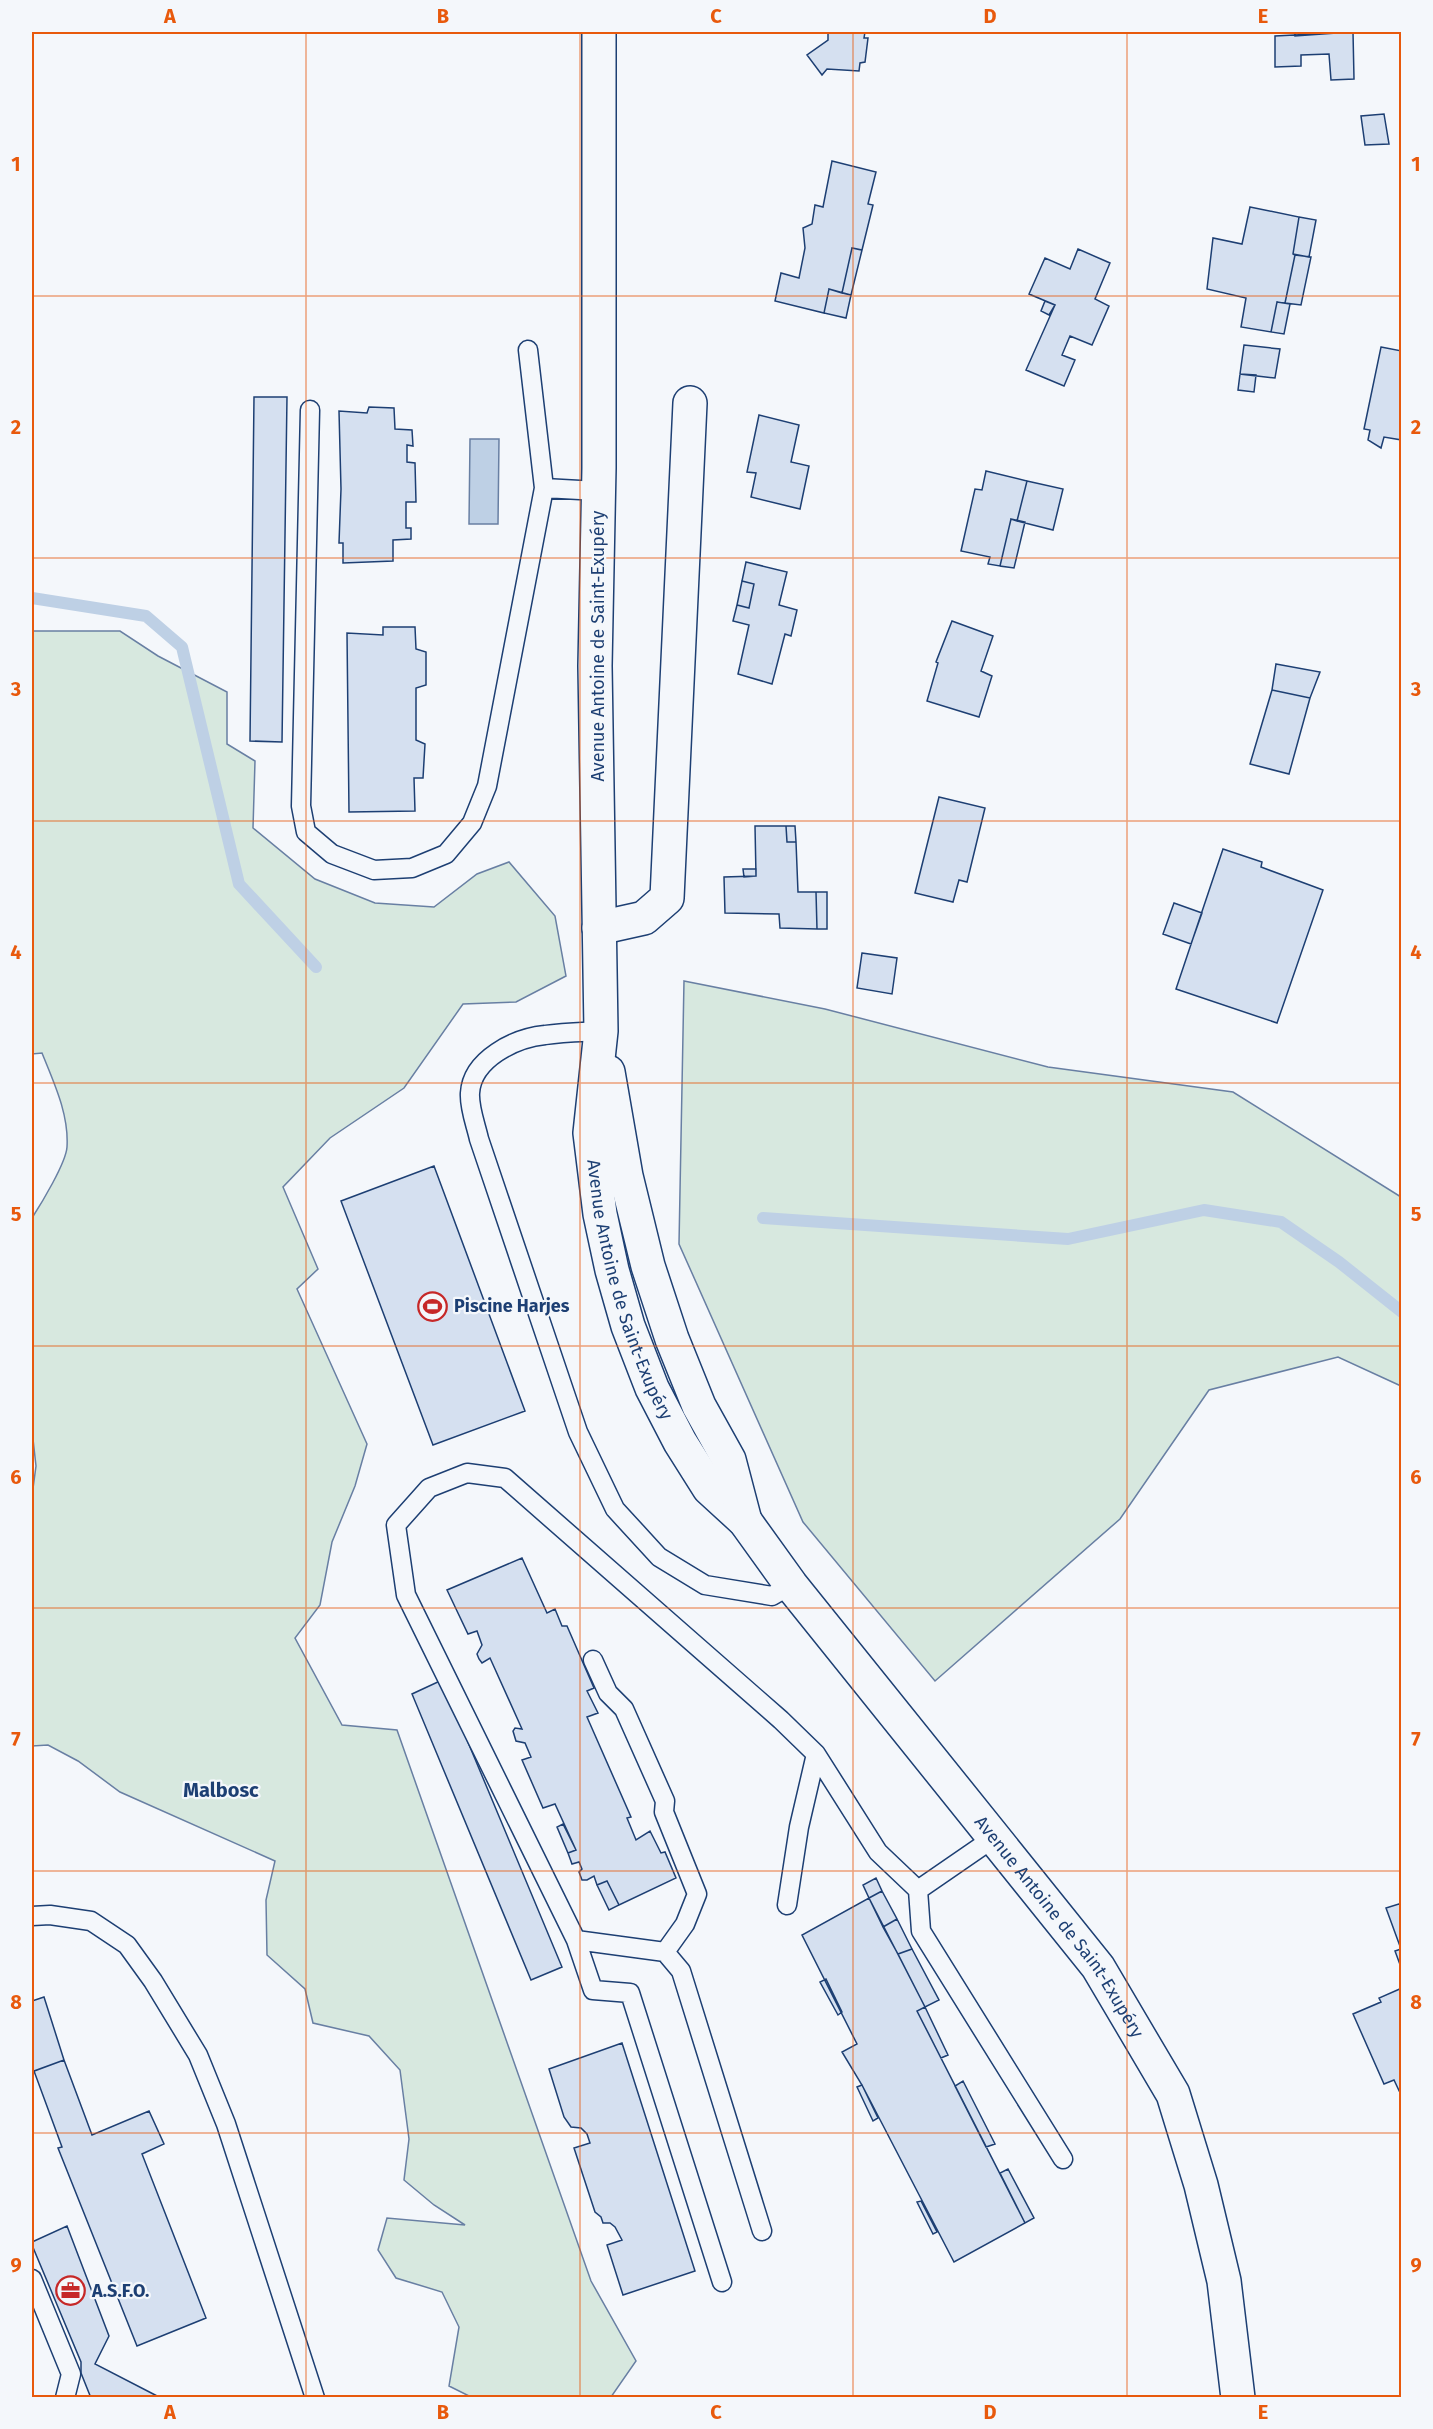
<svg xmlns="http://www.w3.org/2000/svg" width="1433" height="2429" font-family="'Fira Sans',sans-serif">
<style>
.green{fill:#d7e8df;stroke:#687fa3;stroke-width:1.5}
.water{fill:#bed0e5;stroke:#687fa3;stroke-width:1.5}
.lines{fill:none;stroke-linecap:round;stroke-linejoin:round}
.stream{stroke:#bed0e5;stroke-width:12}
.building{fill:#d5e0f0;stroke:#1d3f73;stroke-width:1.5}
.lane-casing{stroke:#1d3f73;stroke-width:21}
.street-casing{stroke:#1d3f73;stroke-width:36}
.secondary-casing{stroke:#1d3f73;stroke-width:36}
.lane{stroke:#f4f7fb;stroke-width:18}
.street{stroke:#f4f7fb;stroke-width:33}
.secondary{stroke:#f4f7fb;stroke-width:33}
.grid{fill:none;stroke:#e8590c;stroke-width:1.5;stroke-opacity:0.55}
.labels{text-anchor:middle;stroke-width:4.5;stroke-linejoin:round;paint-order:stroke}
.street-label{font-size:18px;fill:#1d3f73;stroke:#f4f7fb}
.poi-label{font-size:18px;font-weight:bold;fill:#1d3f73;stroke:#f4f7fb;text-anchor:start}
.neighbourhood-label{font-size:20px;font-weight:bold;fill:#1d3f73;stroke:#f4f7fb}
.neatline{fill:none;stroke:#e8590c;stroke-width:2}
.grid-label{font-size:20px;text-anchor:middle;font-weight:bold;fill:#e8590c}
</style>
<rect width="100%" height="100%" fill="#f4f7fb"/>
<path class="green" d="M32 631H120L158 656 227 692V744L255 761 253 828 315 879 375 903 434 907 477 874 509 862 555 916 566 976 516 1002 463 1004 404 1088 330 1138 283 1187 318 1269 297 1289 367 1444 355 1486 332 1542 320 1605 295 1638 342 1725 397 1730 591 2281 636 2361 611 2397H471L449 2386 459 2327 442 2292 396 2278 378 2250 387 2218 465 2225 434 2205 404 2180 409 2139 400 2070 369 2036 313 2023 305 1989 267 1955 266 1900 275 1861 120 1792 78 1761 48 1745 32 1746V1496L36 1466 32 1430V1218C41 1204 66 1163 67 1147 69 1114 54 1083 42 1053L32 1054Z
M684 981 825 1009 1048 1067 1233 1092 1401 1197V1386L1338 1357 1209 1390 1120 1519 935 1681 803 1522 679 1244Z"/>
<path class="water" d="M470 439H499L498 524H469Z"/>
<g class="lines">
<path class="stream" d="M32 598 146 616 182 647 239 884 316 967
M763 1218 1068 1239 1204 1210 1281 1222 1339 1262 1402 1312"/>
</g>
<path class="building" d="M828 32H865L864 38H868L865 62 860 63 859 71 827 69 822 75 807 55 828 40Z
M1295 32H1351L1295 36Z
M1353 32 1354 79 1331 80 1329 54 1301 55V66L1275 67V36Z
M1384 114 1389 144 1365 145 1361 116Z
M832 161 876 172 868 204 873 205 862 250 852 248 842 293 829 289 824 313 775 301 781 273 799 278 805 248 803 228 812 224 815 205 823 207Z
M1250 207 1299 217 1293 254 1295 255 1285 303 1277 302 1271 332 1241 327 1246 298 1207 289 1213 238 1242 244Z
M1299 217 1316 220 1309 257 1293 254Z
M852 248 862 250 851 295 842 293Z
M1078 249 1110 263 1095 299 1109 306 1092 345 1070 336 1062 355 1075 360 1064 386 1026 370 1055 305 1029 294 1045 258 1070 269Z
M1295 255 1311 257 1301 305 1285 303Z
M829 289 851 295 846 318 824 313Z
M1045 301 1055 305 1049 315 1041 311Z
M1277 302 1290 304 1284 334 1271 332Z
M1244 345 1280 349 1275 378 1240 374Z
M1381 347 1402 351V440L1384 437 1381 448 1368 440 1370 430 1364 429Z
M1240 374 1256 375 1254 392 1238 390Z
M254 397H287L282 742 250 741Z
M369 407 394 408 395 429 412 430 413 446 407 445V462L415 463 416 502H406V528H411V539L393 540V561L343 563V543H339L341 489 339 411 367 413Z
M759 415 799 425 791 462 809 466 800 509 751 497 756 473 747 472Z
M986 471 1027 481 1017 521 1011 519 1000 566 988 564 990 557 961 551 975 489 982 490Z
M1027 481 1063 489 1053 530 1017 521Z
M1011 519 1025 522 1014 568 1000 566Z
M746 562 787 572 779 605 797 610 791 636 785 634 772 684 738 674 749 625 733 621 737 605 749 608 754 584 742 581Z
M742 581 754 584 749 608 737 605Z
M952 621 993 636 981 671 992 676 979 717 927 701 938 663 936 662Z
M383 627H415L416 649 426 652V685L416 688V740L425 744 423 778H414L415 811 349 812 347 633 383 635Z
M1276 664 1320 672 1310 698 1272 690Z
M1272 690 1310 698 1289 774 1250 764Z
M939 797 985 808 967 882 959 880 953 902 915 893Z
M755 826H786L787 842H796L798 892H816L817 929 780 928 779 914 725 913 724 877 756 876Z
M786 826H795L796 842H787Z
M1223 849 1262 862 1261 867 1323 890 1277 1023 1176 989Z
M743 869H756V876L744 877Z
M816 892H827V929H817Z
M1174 903 1202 913 1191 944 1163 934Z
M862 953 897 958 892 994 857 988Z
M434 1166 525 1411 433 1445 341 1201Z
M522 1558 547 1613 555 1609 562 1626H567L594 1688 587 1691 598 1713 587 1717 631 1817 627 1818 636 1840 650 1831 661 1853 665 1852 676 1878 619 1905 607 1881 597 1885 594 1876 587 1880H582L579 1872 582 1869 579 1862 572 1864 568 1853 576 1850 555 1804 543 1808 522 1760 531 1757 525 1743 516 1741 513 1731 515 1728 522 1729 490 1658 482 1663 479 1659 477 1654 482 1645 477 1631 468 1634 447 1590Z
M442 1680 562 1967 531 1980 412 1694Z
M563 1824 576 1850 568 1853 557 1827Z
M876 1878 882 1891 869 1898 863 1885Z
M607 1881 619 1905 609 1910 597 1885Z
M882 1891 897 1919 883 1927 869 1898Z
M869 1898 925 2007 917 2011 1025 2223 954 2262 862 2085 842 2052 857 2044 802 1935Z
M1402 1903V1970L1395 1951 1401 1949 1386 1908Z
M897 1919 912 1949 898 1954 883 1927Z
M912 1949 939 2000 925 2007 898 1954Z
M826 1979 842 2012 838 2015 820 1982Z
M1402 1988V2097L1394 2080 1384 2084 1353 2014 1381 2002 1379 1998Z
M44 1997 64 2060 32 2072V2001Z
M925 2007 948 2055 941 2058 917 2011Z
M622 2043 695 2271 623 2295 607 2245 622 2240 615 2227 610 2223H603L601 2217 595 2212 574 2148 590 2143 587 2134 581 2128 571 2127 564 2117 549 2069Z
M64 2060 92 2135 149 2111 164 2144 142 2154 206 2318 137 2346 58 2148 62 2147 34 2071Z
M963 2081 995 2144 986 2147 955 2086Z
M862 2085 878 2118 873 2121 857 2087Z
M1008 2169 1034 2218 1025 2223 1000 2173Z
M921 2201 937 2232 933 2234 917 2202Z
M67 2226 109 2336 95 2364 161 2398H91L81 2373V2362L32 2245V2242Z"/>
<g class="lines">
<defs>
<path id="lane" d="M528 350 544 488
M310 410 301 806 306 832 332 854 374 870 412 868 446 854 472 823 487 786 544 488 598 491
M601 1031C583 1032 564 1032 545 1035 515 1038 472 1059 470 1093 469 1108 476 1125 479 1139L578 1432 615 1509 659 1557 705 1585 772 1596 791 1585
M593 1660 608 1693 624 1709 665 1801 664 1812 697 1894 685 1924 665 1952
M995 1837 918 1890 921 1931 1063 2159
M787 1905 799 1827 816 1754
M32 1916 50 1915 91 1921 127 1945 153 1981 198 2055 226 2124 315 2398
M576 1940 593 1990 630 1993 722 2282
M762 2231 681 1971 665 1952 576 1940 406 1595 396 1525 429 1488 467 1473 505 1478 781 1720 816 1754 878 1852 918 1890
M32 2279 71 2374 65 2398"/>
<path id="street" d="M599 928 644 918 667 898 690 403"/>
<g id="secondary">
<path id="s1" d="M599 32V468L595 666 601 1031 590 1133 600 1214 612 1270 628 1326 652 1388 680 1442 709 1488 745 1521 791 1585 1098 1967 1173 2094 1201 2185 1224 2281 1238 2398"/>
<path d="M608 1072 626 1176 648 1266 672 1339 699 1406 729 1460 745 1521"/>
</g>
</defs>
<use href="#lane" class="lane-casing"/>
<use href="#street" class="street-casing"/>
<use href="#secondary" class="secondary-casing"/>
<use href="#lane" class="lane"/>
<use href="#street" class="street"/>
<use href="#secondary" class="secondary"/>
</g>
<path class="grid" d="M306 32V2398M580 32V2398M853 32V2398M1127 32V2398M32 296H1402M32 558H1402M32 821H1402M32 1083H1402M32 1346H1402M32 1608H1402M32 1871H1402M32 2133H1402"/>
<defs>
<symbol id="stadium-ring" viewBox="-11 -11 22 22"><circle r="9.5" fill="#f4f7fb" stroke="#c62828" stroke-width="1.5"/><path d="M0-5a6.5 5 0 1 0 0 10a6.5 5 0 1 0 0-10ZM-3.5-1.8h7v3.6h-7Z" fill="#c62828"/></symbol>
<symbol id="office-ring" viewBox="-11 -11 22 22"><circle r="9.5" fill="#f4f7fb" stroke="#c62828" stroke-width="1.5"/><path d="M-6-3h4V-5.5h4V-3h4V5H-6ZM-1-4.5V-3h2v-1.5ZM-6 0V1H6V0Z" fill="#c62828"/></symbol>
</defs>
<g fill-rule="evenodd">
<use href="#stadium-ring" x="416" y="1290" width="33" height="33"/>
<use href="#office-ring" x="54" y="2274" width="33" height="33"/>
</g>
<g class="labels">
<g class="street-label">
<text transform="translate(598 646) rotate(-90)" y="6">Avenue Antoine de Saint-Exupéry</text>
<text dy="6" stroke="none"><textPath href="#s1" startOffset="1264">Avenue Antoine de Saint-Exupéry</textPath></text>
<text dy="6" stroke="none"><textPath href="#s1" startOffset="2043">Avenue Antoine de Saint-Exupéry</textPath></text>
</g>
<g class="poi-label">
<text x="454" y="1312">Piscine Harjes</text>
<text x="92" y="2297">A.S.F.O.</text>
</g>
<g class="neighbourhood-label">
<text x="221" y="1797">Malbosc</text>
</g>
</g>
<rect width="1433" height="2429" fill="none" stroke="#f4f7fb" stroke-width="66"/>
<rect x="33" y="33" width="1367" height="2363" class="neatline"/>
<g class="grid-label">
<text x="170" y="23">A</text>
<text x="443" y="23">B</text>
<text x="716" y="23">C</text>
<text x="990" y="23">D</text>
<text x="1263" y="23">E</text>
<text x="16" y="171">1</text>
<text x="1416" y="171">1</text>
<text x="16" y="434">2</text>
<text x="1416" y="434">2</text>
<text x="16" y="696">3</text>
<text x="1416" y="696">3</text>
<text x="16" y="959">4</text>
<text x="1416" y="959">4</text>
<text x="16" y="1221">5</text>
<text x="1416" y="1221">5</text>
<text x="16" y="1484">6</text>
<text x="1416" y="1484">6</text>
<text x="16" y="1746">7</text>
<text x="1416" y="1746">7</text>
<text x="16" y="2009">8</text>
<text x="1416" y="2009">8</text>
<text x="16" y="2272">9</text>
<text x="1416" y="2272">9</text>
<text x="170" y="2419">A</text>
<text x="443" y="2419">B</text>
<text x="716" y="2419">C</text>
<text x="990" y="2419">D</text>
<text x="1263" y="2419">E</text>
</g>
</svg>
